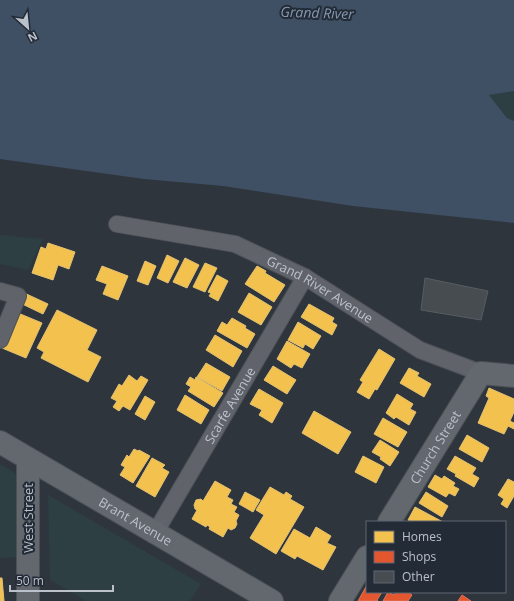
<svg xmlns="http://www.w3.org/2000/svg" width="514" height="601" font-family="'Open Sans',sans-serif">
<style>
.green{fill:#2d3f42}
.water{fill:#3f4f64}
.homes{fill:#f2c14e;stroke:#e2c174}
.shops{fill:#e4572e;stroke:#d8775d}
.building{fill:#474c51;stroke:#585c63}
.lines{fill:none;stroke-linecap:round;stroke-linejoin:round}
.street-casing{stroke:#4d5156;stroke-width:18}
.secondary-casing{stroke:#4d5156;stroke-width:24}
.street{stroke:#60636a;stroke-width:16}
.secondary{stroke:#63676e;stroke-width:22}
.labels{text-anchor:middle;stroke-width:4;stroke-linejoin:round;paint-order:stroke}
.street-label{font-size:13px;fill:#bbc1cb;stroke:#222b36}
.water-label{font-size:14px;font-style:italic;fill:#8698af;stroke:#222b36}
</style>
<rect width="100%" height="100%" fill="#2f353c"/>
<path class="green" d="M514 91V121L507 118 489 95Z
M0 235 43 239 28 270 0 264Z
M0 464 16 474 18 557 0 558Z
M48 495 201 584 190 601H86L50 580Z"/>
<path class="water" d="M0 0H514V91L489 95 507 118 514 121V223L353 206 223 186 144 179 0 159Z"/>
<path class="homes" d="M48 243 75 252 69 269 58 265 53 280 32 273 41 247 46 249Z
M167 255 179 261 168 283 157 278Z
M185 258 199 265 187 288 173 282Z
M145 261 156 266 148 285 137 281Z
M205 263 217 268 205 292 193 287Z
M102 266 128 276 118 300 103 294 107 284 96 280Z
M257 266 266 271 265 273 285 285 274 302 245 284Z
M217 275 228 281 218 301 209 296 211 293 208 292Z
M20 291 48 304 43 314 16 301Z
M249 293 272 307 261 325 238 312Z
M309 304 334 318 332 322 337 325 332 335 301 317Z
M57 310 97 330 87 350 101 357 88 382 41 358 44 352 37 348Z
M18 313 42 323 26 358 2 348Z
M232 318 246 326 245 328 255 334 247 348 217 331 222 322 227 325Z
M298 322 321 336 313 349 305 344 303 348 288 340Z
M215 335 242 351 233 367 206 350Z
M287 341 310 354 302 368 294 364 291 368 277 359Z
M379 349 395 359 377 390 375 389 369 399 357 392 363 382 360 380Z
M206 363 230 377 222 391 197 377Z
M273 366 296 380 287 394 264 380Z
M409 368 419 373 417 376 431 384 424 397 400 383Z
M129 375 137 381 141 376 148 380 130 410 123 406 119 411 113 407 117 401 111 398 119 384 122 386Z
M190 377 195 380 196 377 223 393 214 407 188 391 191 387 186 384Z
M489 388 514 399V412L510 421 514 423V429L508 426 504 434 478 423 489 398 486 396Z
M259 389 283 403 272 423 259 415 262 410 250 404Z
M397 394 413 404 410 409 416 412 409 425 396 417 394 419 386 413Z
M185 395 209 410 201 424 177 410Z
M145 396 155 402 145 420 135 414Z
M314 411 351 432 338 454 302 433Z
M383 418 407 432 398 447 374 434Z
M467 435 489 448 482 462 459 449Z
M380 440 399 452 390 466 380 459 381 457 372 452Z
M134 449 138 451 139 450 150 456 133 483 120 475 125 467 121 465 127 455 129 457Z
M363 456 384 467 376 483 355 472Z
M455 456 476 468 472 474 479 478 474 487 455 476 456 474 447 469Z
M152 458 165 465 162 468 169 472 155 497 136 486Z
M435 475 442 479 444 476 455 483 453 486 459 489 455 496 449 493 446 497 428 487Z
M508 479 514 482V496L507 508 501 504 504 499 498 495Z
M215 481 231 490 227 497 233 500 231 504 237 507 234 512 239 515 236 521 237 524 235 528 231 530 228 528 223 537 209 529 210 527 207 525 206 527 192 519 197 510 195 509 194 505 196 500 201 499 203 501Z
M270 487 284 495 286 492 292 496 290 499 304 507 276 554 250 538 264 515 256 510Z
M245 492 260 500 253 512 239 504Z
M426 492 448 506 442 517 419 503Z
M415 507 443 522H413L408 520Z
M316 527 331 536 327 543 336 547 323 570 297 556 295 559 281 551 294 529 310 538Z
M0 578H2L4 601H0Z"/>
<path class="shops" d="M367 585V592H382L377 600 378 601H358Z
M388 592 394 595 396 592H408L412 595 408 601H383Z
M462 595 471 601H458Z"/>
<path class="building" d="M425 278 488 291 481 320 421 310Z"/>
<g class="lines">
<defs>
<g id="street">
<path id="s1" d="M117 224 235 244 305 277 420 350 481 373"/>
<path d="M0 291 18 296 0 340"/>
<path id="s2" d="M155 533 305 277"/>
</g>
<g id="secondary">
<path id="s3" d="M0 442 272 601"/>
<path d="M28 459V601"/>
<path id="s4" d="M389 522 481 373 514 376"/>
<path d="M340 601 367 557"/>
</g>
</defs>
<use href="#street" class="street-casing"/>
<use href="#secondary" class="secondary-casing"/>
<use href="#street" class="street"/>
<use href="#secondary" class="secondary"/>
</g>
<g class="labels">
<g class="street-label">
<text dy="5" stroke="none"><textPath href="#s1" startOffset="216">Grand River Avenue</textPath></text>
<text dy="5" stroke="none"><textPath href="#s2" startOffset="148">Scarfe Avenue</textPath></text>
<text dy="5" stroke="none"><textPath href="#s4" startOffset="88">Church Street</textPath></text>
<text transform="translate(28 518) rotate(-90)" y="5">West Street</text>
<text dy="5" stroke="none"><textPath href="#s3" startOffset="157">Brant Avenue</textPath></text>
</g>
<g class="water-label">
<text transform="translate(317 13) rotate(2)" y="5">Grand River</text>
</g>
</g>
<rect x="366" y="521" width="140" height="72" fill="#222b36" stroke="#5f6772"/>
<rect x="374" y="531" width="20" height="12" fill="#f2c14e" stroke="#5f6772"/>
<text x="402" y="541" font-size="12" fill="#bbc1cb">Homes</text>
<rect x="374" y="551" width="20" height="12" fill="#e4572e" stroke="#5f6772"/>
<text x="402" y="561" font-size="12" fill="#bbc1cb">Shops</text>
<rect x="374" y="571" width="20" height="12" fill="#474c51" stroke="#5f6772"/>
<text x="402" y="581" font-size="12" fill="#bbc1cb">Other</text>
<g transform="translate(28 28) rotate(153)" stroke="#222b36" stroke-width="3" paint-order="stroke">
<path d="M0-3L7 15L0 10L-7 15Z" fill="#bbc1cb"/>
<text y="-6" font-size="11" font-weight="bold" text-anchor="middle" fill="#bbc1cb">N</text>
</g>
<path d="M10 585v6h103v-6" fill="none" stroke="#bbc1cb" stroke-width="2"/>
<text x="16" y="585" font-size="12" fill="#bbc1cb" stroke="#222b36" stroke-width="3" paint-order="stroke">50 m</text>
</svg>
